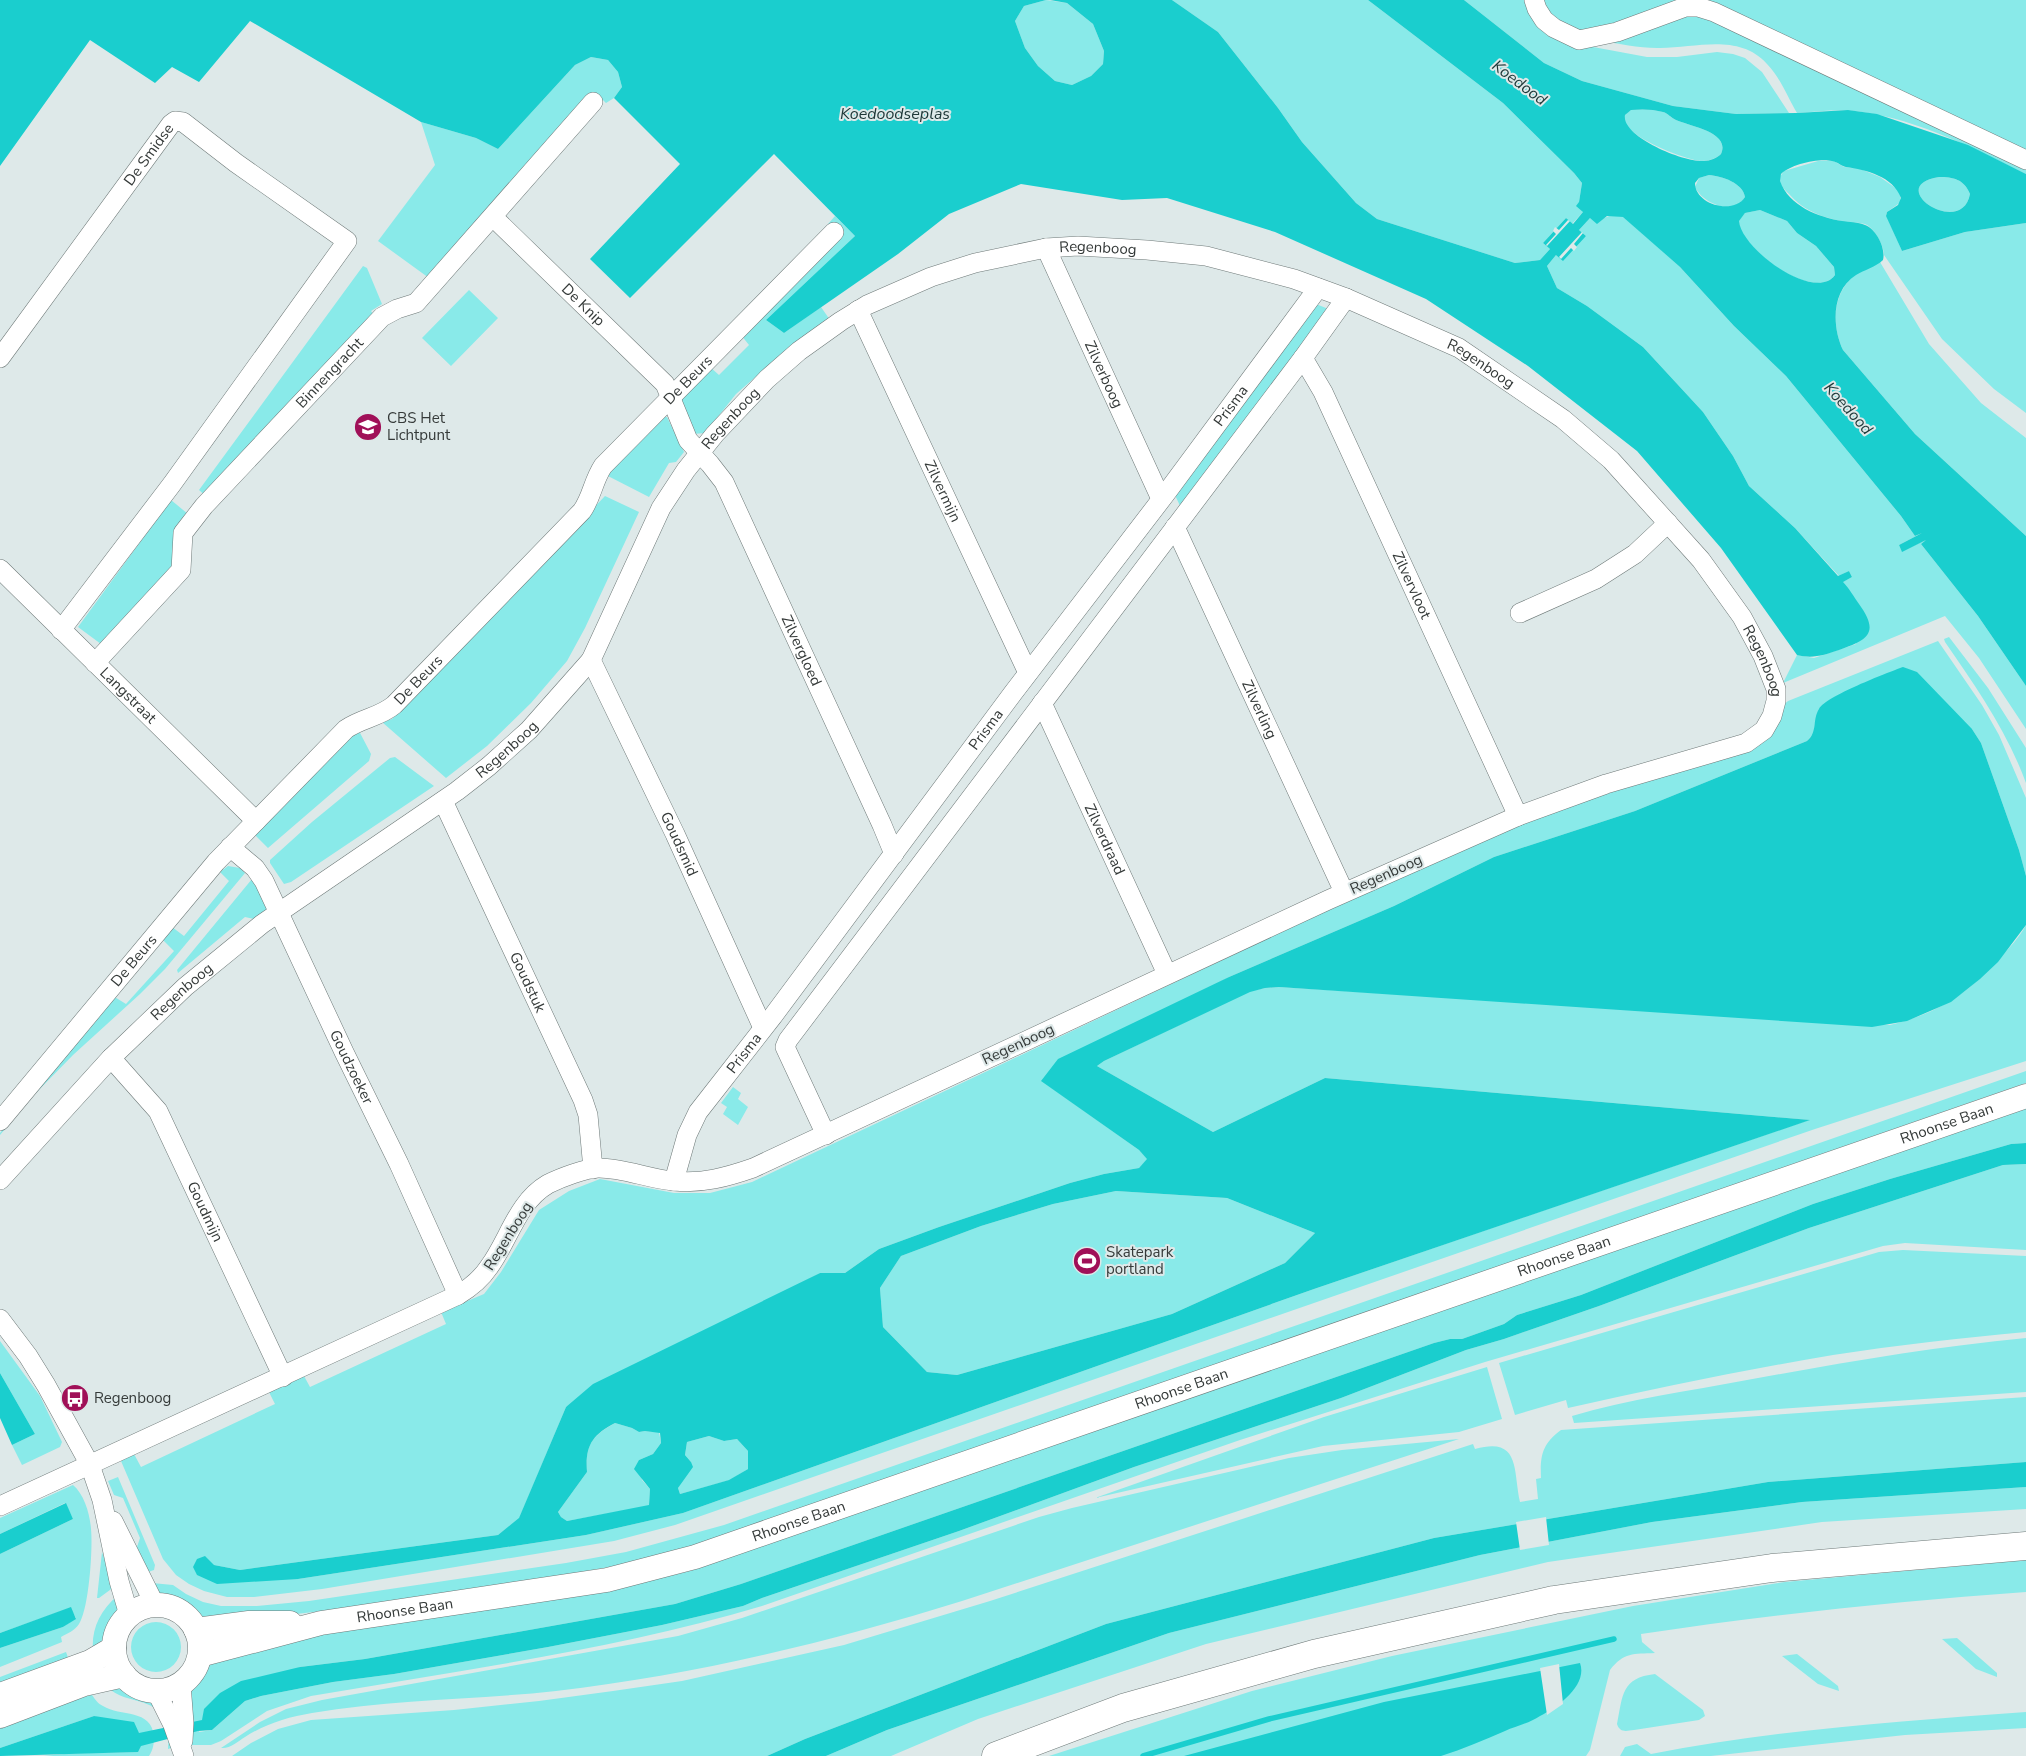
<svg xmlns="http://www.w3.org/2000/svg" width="2026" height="1756" font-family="'Nunito Sans',sans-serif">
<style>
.green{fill:#89eae9}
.water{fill:#1acece;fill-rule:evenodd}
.pier{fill:#dee9e9}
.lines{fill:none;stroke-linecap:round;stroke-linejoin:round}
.stream{stroke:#1acece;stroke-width:5.5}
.minor-casing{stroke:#6e7978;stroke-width:20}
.major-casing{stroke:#6e7978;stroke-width:25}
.highway-casing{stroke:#6e7978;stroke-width:29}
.minor{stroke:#fff;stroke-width:19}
.major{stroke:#fff;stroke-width:24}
.highway{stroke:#fff;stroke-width:28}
.labels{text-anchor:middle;stroke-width:4;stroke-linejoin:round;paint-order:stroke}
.street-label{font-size:15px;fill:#353a39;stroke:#dee9e9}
.poi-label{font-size:15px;fill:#353a39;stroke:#dee9e9;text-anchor:start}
.water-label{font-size:16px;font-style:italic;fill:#1d3737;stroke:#dee9e9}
</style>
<rect width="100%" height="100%" fill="#dee9e9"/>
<path class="green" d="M1046 0 1067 3 1093 24 1104 51 1103 64 1091 76 1072 85 1055 81 1038 66 1025 48 1015 21 1024 6Z
M1172 0H1368L1503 103 1574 173 1582 183 1579 202 1583 212 1572 224 1566 218 1543 243 1550 249 1540 260 1515 263 1377 219 1356 203 1302 142 1278 108 1218 32Z
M1464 0H1530L1577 44 1647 57H1677L1717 52 1733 54 1745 58 1762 72 1789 113 1736 114 1673 106 1582 81 1544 63Z
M1539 0H2026V155L1721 11 1582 33 1564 29Z
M1693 12 2026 165V174C1975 149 1919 120 1862 112 1841 108 1819 112 1797 113 1788 98 1780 77 1767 64 1738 32 1694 49 1657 48 1638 48 1619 44 1600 40Z
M591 57 608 60 618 72 622 87 614 98 606 103 596 93 429 278 378 241 435 165 421 122 476 138 498 149 575 65Z
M1631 110C1641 109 1654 109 1663 112 1668 113 1671 118 1676 120 1689 126 1731 132 1721 154 1717 158 1709 161 1703 161 1687 162 1599 127 1631 110Z
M1818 161H1834L1844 167 1858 168 1880 177 1897 189 1900 193 1901 202 1887 212 1886 215 1902 251 1965 232 2026 223V413L1994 389 1942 339 1884 255C1884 246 1875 230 1867 225 1861 222 1854 223 1847 222 1824 218 1805 212 1789 194 1784 189 1780 185 1779 178L1784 171Z
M1709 175C1722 176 1743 183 1745 197 1734 216 1703 204 1695 187L1699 178Z
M1939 177C1953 177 1964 179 1970 194 1962 239 1882 186 1939 177Z
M1760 210 1787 221 1797 233 1816 246 1834 267 1835 275C1815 303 1741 250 1738 221L1745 213Z
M1612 215 1624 217 1680 267 1734 326 1786 376 1901 516 1915 536 1922 533 1899 545 1902 551 1926 540 1921 544 1978 616 2026 686V729L1979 658 1945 616 1783 683 1797 655 1814 658 1856 644 1842 582 1852 577 1849 571 1839 576 1795 528 1749 486 1733 456 1703 412 1643 347 1587 306 1557 288 1547 266 1556 255 1586 236 1579 230 1590 218 1599 220Z
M835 216 855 236 766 320 784 333 821 307 830 320 776 359 736 394 705 433 693 434 678 401 710 367 719 375 749 345 741 335 838 234 828 224Z
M1880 262 1929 344 1981 403 2026 438V536L1915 434 1843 350C1832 326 1832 297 1852 277 1860 271 1871 267 1880 262Z
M363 266 367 268 382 304 371 311 374 315 207 497 199 490Z
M469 290 498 318 451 366 422 338Z
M1316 304 1331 310 1181 508 1174 493Z
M659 417H667L684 452 676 462 669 463 649 497 606 475Z
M605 496 639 512 585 628 567 661 531 703 487 746 446 778 382 722 392 719Z
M171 500 188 514 177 568 105 647 78 627Z
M1949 637 1988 688 2026 748V783C2007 731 1976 687 1945 642L1944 639Z
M1938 641 1982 705 1999 735 2026 798V876L2019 850 1981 743 1972 729 1815 723 1814 733 1807 741 1635 811 1494 857 1394 906 1229 977 1042 1081 1139 1150 1148 1159 1139 1168 1104 1174 1070 1183 939 1227 879 1249 845 1273H820L566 1407 519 1519 498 1535 240 1570 214 1565 193 1567 298 1579 586 1535 683 1513 1314 1289 1809 1120 1325 1078 1213 1132 1097 1066 1104 1061 1250 991 1265 988 1279 987 1890 1025C1938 1013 1966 995 2000 958 2009 948 2019 938 2026 925V1061L1815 1129 675 1525 614 1541 322 1589 254 1597H227L204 1591 189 1584 176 1575 163 1559 121 1461 134 1454 141 1467 275 1404 269 1392 304 1376 310 1387 446 1324 441 1312 484 1294 501 1272 539 1210 569 1191 600 1179 674 1193H710L752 1182 1413 870 1501 832 1586 799 1721 757 1788 701Z
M359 731 371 754 369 761 268 848 254 834 350 735Z
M395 757 434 786 291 882 284 884 270 863V860L312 822 390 758Z
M228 866 240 868 245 873 165 969 140 994 73 1055 29 1100 0 1135V1133L113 996 126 1004 174 951 162 939 172 927 184 936 229 881 220 872Z
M252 879 268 909 254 919 245 917 178 973 177 970Z
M2026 1071V1083L695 1546 620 1565 515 1584 322 1611 279 1616 206 1621 182 1603 160 1594 152 1583 173 1585 186 1594 203 1602 221 1606H257L309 1601 566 1563 626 1552 724 1525Z
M733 1087 741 1093 738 1099 748 1107 738 1125 723 1114 727 1107 721 1103Z
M2026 1107V1143L2011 1144 1890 1179 1813 1204 1581 1295 1517 1315 1504 1324 1462 1339H1450L1434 1343 741 1584 675 1604 365 1659 300 1667 202 1720 199 1732 212 1730 245 1701 261 1696 333 1682 394 1674 548 1647 662 1625 743 1606 762 1598 959 1531 1134 1467 1341 1398 1466 1350 1504 1339 1599 1306 1809 1228 2003 1165 2026 1164V1250L1905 1243 1883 1246 1485 1362 1240 1440 762 1606C615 1650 462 1670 311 1696L267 1711 221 1741 211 1745H192L188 1695 198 1676 211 1660 318 1635 623 1587 690 1571Z
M1116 1191 1227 1198 1315 1233 1285 1263 1172 1314 957 1375 927 1372 883 1327 880 1288 901 1256 981 1226 1053 1204Z
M1903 1250 2026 1256V1332C1962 1338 1897 1345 1833 1355 1745 1370 1656 1388 1568 1408L1566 1400 1515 1415 1499 1363 1879 1252Z
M2026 1338V1392L1574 1423 1572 1416C1629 1399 1689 1391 1747 1380 1840 1363 1933 1347 2026 1338Z
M0 1341 40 1396 62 1442 60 1447 22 1465 12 1445 35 1434 0 1373Z
M1487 1367 1502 1419 1459 1432 1323 1446 1095 1498 1324 1417Z
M2026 1397V1462L1768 1482 1434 1538 1106 1624 805 1739 767 1756H232L251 1743 278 1729 311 1720 454 1710 539 1701 613 1691 682 1681 844 1645 990 1601 1473 1444 1475 1449C1521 1436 1513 1471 1520 1502L1538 1499 1536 1479 1541 1478C1540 1456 1542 1444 1561 1430Z
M615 1423 632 1428 639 1432 645 1431 659 1432 661 1443 653 1454 639 1460 642 1480 650 1489 649 1506 567 1521 561 1517 558 1512 587 1472C585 1445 592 1436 615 1423Z
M709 1436 724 1441 737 1439 748 1451V1469L730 1480 680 1494 678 1488 691 1462 685 1455 687 1442Z
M1459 1439 962 1601C830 1642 694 1675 556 1691 475 1700 393 1699 312 1713 288 1717 265 1724 245 1737 237 1742 230 1749 221 1748L260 1722 286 1709 322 1700 678 1636 742 1618 1039 1517 1072 1508 1289 1458 1342 1450Z
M118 1477 155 1565 154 1570 148 1572 137 1547 140 1538 123 1498 114 1495 108 1481Z
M73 1485C84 1494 90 1514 91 1529 93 1548 89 1609 79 1624 74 1631 68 1633 61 1637L62 1642 0 1667V1648L63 1627 76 1618 70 1608 0 1633V1554L73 1519 65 1503 0 1534V1518Z
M2026 1487V1509L1822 1522 1548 1562 1206 1644 978 1719 891 1756H826L887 1730 1169 1633 1480 1555 1652 1522 1802 1502Z
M102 1552 114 1587 99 1598H97Z
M2026 1560V1592C1897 1601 1769 1615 1641 1634L1642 1642 1655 1653C1633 1654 1624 1652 1610 1670L1590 1750 1586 1756H1049L1252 1691 1392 1656 1633 1606 1785 1582Z
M117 1596C122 1613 104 1640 93 1652 91 1629 100 1611 117 1596Z
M131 1647a25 25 0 1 1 50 0a25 25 0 1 1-50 0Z
M1957 1638 1997 1673V1677L1976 1669 1942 1639Z
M66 1652 70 1663 0 1690V1677Z
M1797 1654 1838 1686 1839 1691 1818 1684 1782 1656Z
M1655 1674 1703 1710 1705 1716 1699 1720 1634 1730C1626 1731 1620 1733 1617 1724 1623 1695 1621 1678 1655 1674Z
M105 1683C115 1682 123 1687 131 1691 160 1705 167 1717 174 1747L168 1749C173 1686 123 1712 105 1683Z
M80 1691 83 1697 92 1695C95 1699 98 1704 103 1706 120 1717 152 1708 154 1737 154 1744 153 1750 149 1756H44C75 1752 106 1753 137 1752 143 1746 140 1740 139 1733L94 1716 0 1748V1722Z
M2026 1712V1728L1905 1735 1711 1756H1620L1625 1747 1637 1744 1651 1754C1774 1730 1901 1721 2026 1712Z"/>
<path class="water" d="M0 0H1046L1024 6 1015 21 1025 48 1038 66 1055 81 1072 85 1091 76 1103 64 1104 51 1093 24 1067 3 1050 0H1172L1218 32 1278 108 1302 142 1356 203 1377 219 1515 263 1540 260 1550 249 1543 243 1566 218 1573 224 1583 212 1576 206 1579 202 1582 183 1574 173 1503 103 1368 0H1464L1544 63 1582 81 1673 106 1736 114 1797 113 1848 110 1877 114 1968 145 2026 174V223L1965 232 1902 251 1886 216 1887 212 1898 205 1901 198C1893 176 1866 170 1846 167 1841 166 1838 162 1832 161 1819 158 1791 164 1781 174L1780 181C1789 206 1818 217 1842 221 1849 222 1858 222 1865 225 1876 229 1886 248 1883 260 1876 267 1864 270 1856 275 1831 291 1832 327 1843 350L1915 434 2026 536V686L1978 616 1921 544 1926 540 1902 552 1899 545 1922 533 1915 536 1901 516 1786 376 1734 326 1680 267 1623 217 1607 216 1597 224 1590 218 1579 230 1586 236 1563 261 1556 255 1547 266 1557 288 1587 306 1643 347 1703 412 1733 456 1749 486 1795 528 1838 576 1849 571 1852 577 1843 582C1849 588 1854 597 1859 604 1880 633 1868 640 1839 650 1824 655 1813 659 1797 655L1721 548 1637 451 1528 366 1426 299 1275 232 1167 198 1122 200 1021 184 949 214 898 254 784 333 766 320 855 236 774 154 630 298 590 259 680 164 614 98 622 87 618 72 608 60 591 57 575 65 498 149 476 138 421 122 250 21 199 82 172 67 155 83 90 40 0 166ZM1631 110C1641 109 1653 109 1663 112 1668 113 1671 118 1676 120 1689 126 1731 132 1721 154 1717 158 1710 161 1704 161 1686 163 1621 137 1625 115ZM1709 175C1722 176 1743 183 1745 197 1734 215 1695 205 1695 183L1699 178ZM1939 177C1953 177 1964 179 1970 194 1962 239 1882 186 1939 177ZM1760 210 1787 221 1797 233 1816 246 1834 267 1835 275C1815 303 1741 249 1739 221L1745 213Z
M1903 667 1917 672 1972 729 1981 743 2019 850 2026 876V925L1998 962 1980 979 1951 1002 1907 1021 1872 1027 1279 987 1265 988 1250 992 1104 1061 1097 1066 1213 1132 1325 1078 1810 1120 1314 1289 683 1513 586 1535 298 1579 217 1584 197 1575 193 1567 197 1559 205 1556 214 1565 240 1570 498 1535 519 1518 566 1407 593 1384 820 1273H845L879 1249 939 1227 1070 1183 1104 1174 1139 1168 1147 1159 1139 1150 1041 1081 1058 1059 1229 977 1394 906 1494 857 1635 811 1807 741C1818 732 1812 720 1819 709 1826 696 1887 673 1903 667ZM1116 1191 1227 1198 1315 1233 1285 1263 1172 1314 957 1375 927 1372 883 1327 880 1288 901 1256 981 1226 1053 1204ZM615 1423 632 1428 639 1432 645 1431 660 1433 661 1443 653 1454 639 1460 634 1469 650 1489 649 1505 567 1521 561 1517 558 1512 587 1472C585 1446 592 1435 615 1423ZM709 1436 724 1441 737 1439 748 1451V1469L729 1480 680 1494 678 1488 693 1467 691 1462 685 1455 687 1442Z
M2026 1143V1164L2003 1165 1809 1228 1599 1306 1504 1339 1466 1350 1341 1398 1134 1467 959 1531 762 1598 743 1606 662 1625 548 1647 394 1674 333 1682 261 1696 245 1701 212 1730 198 1731 141 1746 138 1752 0 1756V1748L94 1716 134 1722 139 1733 202 1720 204 1709 220 1693 241 1681 300 1667 365 1659 675 1604 741 1584 1434 1343 1450 1339H1462L1504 1324 1517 1315 1581 1295 1813 1204 1890 1179 2011 1144Z
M0 1373 35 1434 12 1445 0 1418Z
M2026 1462V1487L1802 1502 1652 1522 1480 1555 1169 1633 887 1730 826 1756H767L805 1739 1106 1624 1434 1538 1768 1482Z
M66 1503 73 1519 0 1554V1534Z
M71 1607 76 1619 63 1627 0 1648V1633Z
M1580 1663C1588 1685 1558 1707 1540 1716 1530 1723 1516 1726 1505 1731 1484 1740 1463 1749 1441 1756H1184L1384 1702Z"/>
<path class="pier" d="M1568 220 1570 221 1547 246 1546 245 1556 234 1553 231 1555 227 1559 230Z
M1582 232 1583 233 1574 244 1577 247 1574 251 1571 248 1561 259 1559 257Z
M1546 1517 1549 1545 1520 1550 1516 1522Z
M1559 1664 1563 1704 1547 1715 1540 1668Z"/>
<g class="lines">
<path class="stream" d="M1143 1756 1269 1719 1614 1639"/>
<defs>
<g id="minor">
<path d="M1534 0 1537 9 1544 20 1554 28 1579 40 1617 32 1685 7H1698L1714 12 2026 160"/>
<path id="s1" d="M493 217 665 384 688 440 710 464 724 482 882 825 894 854"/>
<path id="s2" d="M1046 248 1161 499"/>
<path id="s3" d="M858 310 1028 673"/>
<path id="s4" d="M0 358 171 124 175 121 183 122 236 163 347 241 172 484 61 630"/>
<path id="s5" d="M1303 358 1323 392 1518 816"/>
<path id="s6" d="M1175 527 1344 892"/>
<path id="s7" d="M0 569 256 821"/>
<path d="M1520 613 1596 579 1635 554 1668 523"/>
<path id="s8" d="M591 660 675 834 763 1028"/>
<path id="s9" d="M95 663 181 570 183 533 204 506 382 317 397 309 416 303 593 102"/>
<path id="s10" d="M1042 703 1167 974"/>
<path id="s11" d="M443 801 583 1100 588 1115 593 1169"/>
<path id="s12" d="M230 847 255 868 264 881 344 1052 399 1164 458 1295"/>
<path id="s13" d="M111 1058 158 1111 283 1377"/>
<path id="s14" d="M0 1121 216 862 346 729C362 718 380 717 394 705L582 511C592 497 593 481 603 466L834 232"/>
<path d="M826 1135 785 1047 788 1040 1303 358 1346 298"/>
<path id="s15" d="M0 1180 111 1058 185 987 262 924 457 791 489 766 529 730 591 660 661 508 686 470 715 434 767 379 799 351 841 321 867 305 931 277 975 263 1046 248 1078 246 1147 250 1206 256 1294 279 1346 298 1459 348 1563 419 1611 460 1701 560 1742 617 1763 656 1776 689V701L1772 716 1764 730 1746 743 1606 784 1518 816 1328 900 753 1168C727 1177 702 1184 674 1181 649 1179 624 1168 599 1168 586 1168 560 1178 548 1184 517 1202 509 1240 489 1267 481 1279 470 1288 458 1295L0 1506"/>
<path id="s16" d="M674 1181 687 1135 698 1112 773 1016 1013 693 1167 492 1318 288"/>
<path d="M0 1319 28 1356 46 1385 90 1465 102 1500 119 1581 129 1615"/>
<path d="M113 1521 155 1605"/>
<path d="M181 1684 184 1723 183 1741"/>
<path d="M156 1691 173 1725 184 1756"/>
</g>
<g id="major">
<circle cx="157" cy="1648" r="43"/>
<path d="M196 1630 249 1623H290"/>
<path id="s17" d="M200 1655 321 1623 607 1580 695 1557 2026 1096"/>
<path d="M0 1695 90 1662 114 1648"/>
<path d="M0 1716 84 1684 124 1675"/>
</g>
<path id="highway" d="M996 1756 1123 1708 1314 1654 1554 1600 1772 1568 2026 1546"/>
</defs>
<use href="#minor" class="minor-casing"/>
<use href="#major" class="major-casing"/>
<use href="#highway" class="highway-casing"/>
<use href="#minor" class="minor"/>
<use href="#major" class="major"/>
<use href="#highway" class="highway"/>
</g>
<defs>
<symbol id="school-disc" viewBox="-11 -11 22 22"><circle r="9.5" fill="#a01058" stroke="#dee9e9"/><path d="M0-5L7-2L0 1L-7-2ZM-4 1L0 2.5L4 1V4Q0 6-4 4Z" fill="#fff"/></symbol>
<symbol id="stadium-disc" viewBox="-11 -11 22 22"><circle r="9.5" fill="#a01058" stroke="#dee9e9"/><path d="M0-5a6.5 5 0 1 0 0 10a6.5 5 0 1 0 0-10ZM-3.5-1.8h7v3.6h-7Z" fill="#fff"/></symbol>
<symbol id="bus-disc" viewBox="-11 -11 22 22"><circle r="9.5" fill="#a01058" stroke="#dee9e9"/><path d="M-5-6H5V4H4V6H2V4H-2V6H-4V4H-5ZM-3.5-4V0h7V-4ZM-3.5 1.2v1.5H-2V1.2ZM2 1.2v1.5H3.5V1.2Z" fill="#fff"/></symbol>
</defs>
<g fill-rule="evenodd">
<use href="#school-disc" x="352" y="411" width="32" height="32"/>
<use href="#stadium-disc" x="1071" y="1245" width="32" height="32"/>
<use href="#bus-disc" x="59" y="1382" width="32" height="32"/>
</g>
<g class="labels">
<g class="street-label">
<text dy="5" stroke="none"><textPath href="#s4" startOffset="252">De Smidse</textPath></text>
<text dy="5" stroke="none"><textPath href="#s15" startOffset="1491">Regenboog</textPath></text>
<text dy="5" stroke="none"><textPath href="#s1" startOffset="126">De Knip</textPath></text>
<text dy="5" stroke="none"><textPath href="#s15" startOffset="1896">Regenboog</textPath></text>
<text dy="5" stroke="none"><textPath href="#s9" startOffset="381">Binnengracht</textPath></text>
<text dy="5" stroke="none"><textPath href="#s2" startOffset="139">Zilverboog</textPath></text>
<text dy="5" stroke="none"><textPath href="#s14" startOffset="1018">De Beurs</textPath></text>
<text dy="5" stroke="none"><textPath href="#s16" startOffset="958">Prisma</textPath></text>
<text dy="5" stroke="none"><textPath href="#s15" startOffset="1072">Regenboog</textPath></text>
<text dy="5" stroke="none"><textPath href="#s3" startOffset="200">Zilvermijn</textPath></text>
<text dy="5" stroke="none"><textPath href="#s5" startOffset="252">Zilvervloot</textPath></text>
<text dy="5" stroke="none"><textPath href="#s1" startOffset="541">Zilvergloed</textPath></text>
<text dy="5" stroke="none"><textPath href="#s15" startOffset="2312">Regenboog</textPath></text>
<text dy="5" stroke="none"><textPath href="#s14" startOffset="612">De Beurs</textPath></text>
<text dy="5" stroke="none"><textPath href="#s7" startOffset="180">Langstraat</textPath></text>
<text dy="5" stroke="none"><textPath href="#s6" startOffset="201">Zilverling</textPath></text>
<text dy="5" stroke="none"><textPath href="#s16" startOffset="552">Prisma</textPath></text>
<text dy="5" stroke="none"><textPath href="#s15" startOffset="668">Regenboog</textPath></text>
<text dy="5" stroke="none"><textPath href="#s10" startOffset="150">Zilverdraad</textPath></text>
<text dy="5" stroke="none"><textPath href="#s8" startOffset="204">Goudsmid</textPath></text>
<text transform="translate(1386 874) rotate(-24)" y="5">Regenboog</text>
<text dy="5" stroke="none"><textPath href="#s14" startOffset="209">De Beurs</textPath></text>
<text dy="5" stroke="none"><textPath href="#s11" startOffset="200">Goudstuk</textPath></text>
<text dy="5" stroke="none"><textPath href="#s15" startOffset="262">Regenboog</textPath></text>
<text transform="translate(1018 1044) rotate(-25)" y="5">Regenboog</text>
<text dy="5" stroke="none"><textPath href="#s16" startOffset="148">Prisma</textPath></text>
<text dy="5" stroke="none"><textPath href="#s12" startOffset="254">Goudzoeker</textPath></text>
<text dy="5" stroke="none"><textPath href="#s17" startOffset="1830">Rhoonse Baan</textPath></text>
<text dy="5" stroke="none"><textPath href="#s13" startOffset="182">Goudmijn</textPath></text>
<text transform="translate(508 1236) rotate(-58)" y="5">Regenboog</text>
<text dy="5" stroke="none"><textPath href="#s17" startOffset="1425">Rhoonse Baan</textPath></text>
<text dy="5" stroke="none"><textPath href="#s17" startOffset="1020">Rhoonse Baan</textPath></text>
<text dy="5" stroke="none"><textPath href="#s17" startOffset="615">Rhoonse Baan</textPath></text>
<text dy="5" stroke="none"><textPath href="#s17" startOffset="210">Rhoonse Baan</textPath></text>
</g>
<g class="poi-label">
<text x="387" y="423">CBS Het<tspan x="387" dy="17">Lichtpunt</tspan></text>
<text x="1106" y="1257">Skatepark<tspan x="1106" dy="17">portland</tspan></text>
<text x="94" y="1403">Regenboog</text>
</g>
<g class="water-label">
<text transform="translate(1520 82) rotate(37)" y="6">Koedood</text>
<text x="895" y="119">Koedoodseplas</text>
<text transform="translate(1849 408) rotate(48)" y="6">Koedood</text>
</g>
</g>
</svg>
